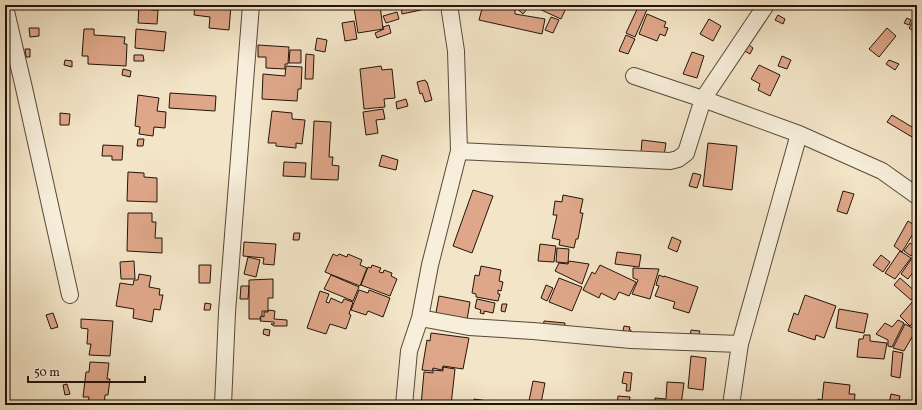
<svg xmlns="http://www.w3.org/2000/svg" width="922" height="410" font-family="Vollkorn,serif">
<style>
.building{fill:#dfa789;stroke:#23130a}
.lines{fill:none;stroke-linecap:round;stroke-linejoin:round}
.street-casing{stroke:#574839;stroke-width:18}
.street{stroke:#f7eedb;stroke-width:16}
</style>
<rect width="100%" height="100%" fill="#f3e5c7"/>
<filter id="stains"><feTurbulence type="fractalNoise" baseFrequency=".005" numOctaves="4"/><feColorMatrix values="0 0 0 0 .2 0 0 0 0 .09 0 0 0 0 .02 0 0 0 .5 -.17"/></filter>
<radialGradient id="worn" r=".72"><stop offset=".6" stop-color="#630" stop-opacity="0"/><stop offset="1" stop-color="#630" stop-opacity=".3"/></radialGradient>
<path class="building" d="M139 5H151V10H158L157 24 138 23Z
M195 5H231L229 30 209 28 210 17 194 15Z
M373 5H380L383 29 358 33 354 8Z
M401 5H420L421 10 402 14Z
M483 5H504L515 8V14L545 19 542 34 479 20Z
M513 5H523L527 9 523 14Z
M537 5H574L572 8 567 6 561 19 535 7Z
M639 5H649L635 37 626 33Z
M397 12 399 19 386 23 383 16Z
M647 14 666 22 664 27 668 28 665 36 660 34 657 41 639 34Z
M778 15 785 19 783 24 775 20Z
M551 17 559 20 553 33 545 30Z
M907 18 911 20 909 25 904 23Z
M709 19 721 26 713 41 700 34Z
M354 21 357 39 345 41 342 23Z
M913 21 917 24V31L916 33 909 28Z
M389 25 391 33 377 38 375 33 384 29 383 27Z
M29 28H39V36L30 37Z
M887 28 896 36 879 57 869 49Z
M84 29H94V35L125 37 124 44H127L126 66 88 64V56H82Z
M136 29 166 32 164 51 135 48Z
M626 35 635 39 628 54 619 51Z
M317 38 327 40 325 52 315 50Z
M258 45 289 47 288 64H285V69L266 68V57H258Z
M749 45 753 48 750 54 745 51Z
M25 49H30V57H26Z
M290 50H301V63H289Z
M692 52 704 56 697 78 683 74Z
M306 54 314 55 313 79H305Z
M134 55H143L144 61H134Z
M782 56 791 60 787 69 778 66Z
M65 60 72 61V67L64 65Z
M889 60 899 64 895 70 886 64Z
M759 65 780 75 770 96 758 90 760 84 751 79Z
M286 66 302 67 301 89H298L297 101 262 99 263 74 285 76Z
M381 66 382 70 392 69 395 98 384 99 385 107 364 109 360 69Z
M123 69 131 71 130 77 122 75Z
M425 80 426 82H427L432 100 425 102 422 93 420 94 417 82Z
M170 93 216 96 215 111 169 108Z
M138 95 159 98 157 111 166 112 165 128 154 127 153 136 139 134 140 127 135 126Z
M406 99 408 106 397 109 396 102Z
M383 109 385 119 376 120 378 133 366 135 363 112Z
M272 111 292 113V119L305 120 302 144 296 143V148L276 146V143H268Z
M60 113 70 114 69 125H60Z
M892 115 917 130 912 137 887 122Z
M314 121 331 122 329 157H333L332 165 339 166 338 180 311 179Z
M138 139H144L143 146H137Z
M642 140 666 143 664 156 641 153Z
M708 143 737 146 732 190 703 186Z
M103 145 123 146 122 160H112V156H102Z
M382 155 398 160 396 170 379 166Z
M284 162 306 163 305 177 283 176Z
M128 172 144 173V177L157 178V202L127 201Z
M693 173 701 175 697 188 689 186Z
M473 190 493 196 472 253 453 246Z
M843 191 854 194 847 214 837 211Z
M563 195 583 199 580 213H583L578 239H576L574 248 559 245 560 240 552 238 557 215H553L555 201 562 202Z
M128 213H152V222H156L155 238H162V253L127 251Z
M908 221 917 227 902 252 894 246Z
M294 233H300L299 240H293Z
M672 237 681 241 677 252 668 248Z
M244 242 276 244 274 265 263 264 264 258 243 256Z
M910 243 916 247 911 256 904 251Z
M540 244 556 246 554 262 538 261Z
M557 248 569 249 568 263 556 262Z
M900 251 911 258 895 279 885 273Z
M917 251V267L908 279 901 274Z
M617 252 641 255 639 267 615 264Z
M333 254 337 256 339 254 347 257 348 254 362 260 360 265 367 268 360 286 325 272Z
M881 255 890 262 883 272 873 265Z
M248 257 260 260 256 277 244 274Z
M134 261 135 279H121L120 262Z
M569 261 589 264 582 284 555 271 559 263 568 264Z
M199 265H211L210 283H199Z
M372 265 381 268 379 272 383 273 384 270 392 273 391 276 397 279 390 296 361 285 368 267 371 268Z
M600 265 636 282 629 296 619 292 615 300 601 293 599 298 583 290 592 272 595 274Z
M481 266 501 270 499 281 503 282 501 291 498 290V294H500L498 301 476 297V294L472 293 475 275 479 276Z
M633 268 659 269 650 299 632 294 638 280 633 278Z
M139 274 151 276 149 287 160 289 159 295H163L160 310 154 309 152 322 133 318 134 309 116 306 120 283 133 285 134 280H138Z
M331 275 359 287 353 301 324 289Z
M659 275 664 277V276L698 287 689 313 673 308 675 302 655 296 659 286 656 285Z
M559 278 582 287 572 311 549 302Z
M900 278 917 293 911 300 894 285Z
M273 279V298H268V311H262V316L260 317 261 319H249V280Z
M546 285 553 288 547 301 541 298Z
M241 286H249L248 299H240Z
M359 290 368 293 369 290 390 298 383 317 368 311 366 315 351 310Z
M320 291 329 294 326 302 329 303 331 298 342 303 344 299 353 302 349 314 351 315 346 329 330 324 326 334 307 328Z
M805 295 836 306 824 338 816 335 815 340 788 331 794 313 798 315Z
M439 296 470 302 467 320 435 318Z
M477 299 495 303 493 313 484 311V314L480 313 481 310 475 308Z
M914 300 917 302V318L910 326 900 316Z
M205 303 211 304 210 310H204Z
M502 304H507L505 312 501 311Z
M839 309 868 314 864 333 836 328Z
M269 310 275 311 274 319 287 320V326H274L271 324H274V322L260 321 261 319 260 318 262 316 264 317V312H268Z
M53 313 58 327 51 329 46 315Z
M81 319 113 321 110 356 89 355 91 344H87L88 329 81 328Z
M898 320 904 323 892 347 888 346V340L876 334 885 323 892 327Z
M544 321 565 323 564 331 543 328Z
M905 324 916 330 904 351 893 348Z
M624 326 630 327 629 330H631L630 336 625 335V331H623Z
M264 329 270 330 269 336 263 334Z
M691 330 700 331 698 338 690 337Z
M431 333 469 338 463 369 443 366 442 370 433 368 432 371 422 370 427 340 430 341Z
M864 335H870V341L887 343 884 359 857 357 859 339H863Z
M893 351 903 353 900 378 891 376Z
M691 356 706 358 703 390 688 388Z
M90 362 109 363 107 379H110L108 395H105L104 405H88L89 397H83L86 372H89Z
M443 367 455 369 451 405H421L424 372 433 373V370L443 371Z
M624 372 632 373 630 391H626L627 384 622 383Z
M533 381 545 383 541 403 529 401Z
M667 382 684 383 681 405H655V398L666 399Z
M824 382 850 385 849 394H855L854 405H817L818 399 822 400Z
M67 384 70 394 65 395 63 385Z
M891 394 900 396 898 405 889 404Z
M618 396 630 397 629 405H617Z
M474 399 488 401 487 405H473Z"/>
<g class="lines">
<defs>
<path id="street" d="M5 7 24 88 70 295
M634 76 703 99 799 134 882 171 917 196
M459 151 670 161 678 159 686 153 703 99 766 5
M420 318 469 327 533 331 631 340 740 344
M223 405 227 312 251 5
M404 405 409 351 420 318 430 265 459 151 456 51 449 5
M731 405 740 344 799 134"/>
</defs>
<use href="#street" class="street-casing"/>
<use href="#street" class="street"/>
</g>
<rect width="922" height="410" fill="none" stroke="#f3e5c7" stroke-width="20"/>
<rect x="6" y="6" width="910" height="398" fill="none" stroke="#23130a" stroke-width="2"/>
<rect x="10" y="10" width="902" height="390" fill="none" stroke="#23130a"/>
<path d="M28 376v6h117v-6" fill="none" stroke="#23130a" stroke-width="2"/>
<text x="34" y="376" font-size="12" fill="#23130a" stroke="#f7eedb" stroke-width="3" paint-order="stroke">50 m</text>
<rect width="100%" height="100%" filter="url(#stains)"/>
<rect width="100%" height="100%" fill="url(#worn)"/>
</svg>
